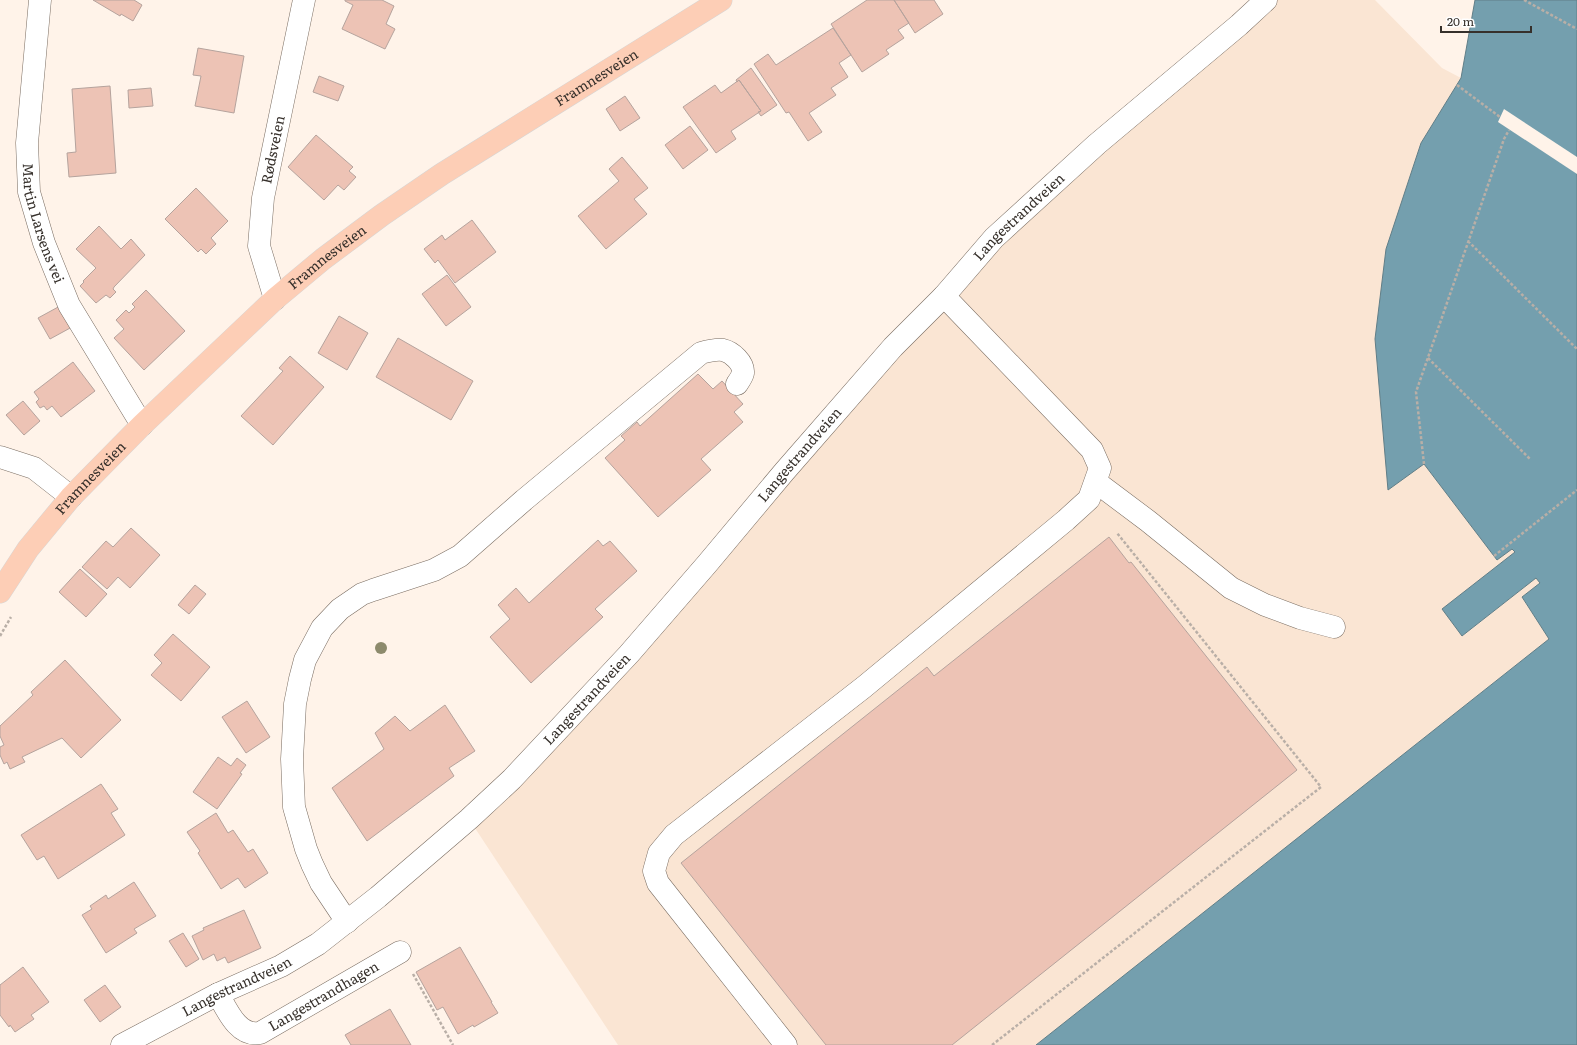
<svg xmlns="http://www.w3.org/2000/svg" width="1577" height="1045" font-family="Literata,serif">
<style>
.built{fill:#fae5d3}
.water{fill:#749fae;stroke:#617e87}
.pier{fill:#fff3e9}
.building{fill:#edc3b5;stroke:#b5a39d}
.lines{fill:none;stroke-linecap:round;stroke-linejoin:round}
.minor-casing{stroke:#7a6d62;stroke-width:23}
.major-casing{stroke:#d7d6d5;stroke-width:23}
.path{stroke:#b9afa7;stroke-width:2.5;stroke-dasharray:3 2;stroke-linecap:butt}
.minor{stroke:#fff;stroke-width:22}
.major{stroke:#fdceb6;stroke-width:22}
.tree{fill:#8d8a6c}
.labels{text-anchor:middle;stroke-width:3;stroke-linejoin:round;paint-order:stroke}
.street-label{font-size:14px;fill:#36302b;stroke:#fff}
</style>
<rect width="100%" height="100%" fill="#fff3e9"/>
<path class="built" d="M1266 0H1375L1442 68 1461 78 1421 143 1388 489 1424 464 1497 560 1512 549 1515 552 1443 609 1463 636 1536 578 1541 583 1522 598 1549 639 1036 1045H618L469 819 944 296Z"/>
<path class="water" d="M1475 0H1577V1045H1036L1549 639 1522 597 1540 583 1536 578 1462 636 1442 609 1515 552 1512 549 1497 560 1424 464 1388 490 1375 339 1386 249 1421 143 1461 78Z"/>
<path class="pier" d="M1504 109 1577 157V174L1498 122Z"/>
<path class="building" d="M93 0H134L142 5 133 21 121 14 120 16Z
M345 0H382L394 6 386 24 395 29 385 49 342 29 353 5 345 1Z
M867 0H894L909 23 898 30 904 38 886 50 889 54 862 72 831 24Z
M894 0H934L943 14 915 33Z
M833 28 851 55 839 63 848 77 831 88 836 95 809 113 822 132 808 141 789 112 786 113 754 64 768 54 776 65Z
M198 48 244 56 234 113 195 106 201 76 193 75Z
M751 68 777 105 761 116 758 112 761 111 739 80 737 82 736 80Z
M319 76 344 86 338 101 313 92Z
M739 80 761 111 731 131 736 139 716 153 683 107 715 85 721 93Z
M110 86 116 173 69 177 67 153 76 152 72 89Z
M151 88 153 106 129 108 128 90Z
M625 96 640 118 620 131 606 109Z
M690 126 708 150 683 169 665 145Z
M316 135 353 167 349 171 356 177 344 190 338 185 324 200 288 167Z
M622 157 648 188 634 199 647 214 606 249 578 216 619 181 609 169Z
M196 188 228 221 211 238 216 244 206 254 201 249 198 252 165 219Z
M472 220 496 252 455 283 438 260 435 263 424 249 442 235 445 240Z
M99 226 121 249 131 239 145 255 114 287 113 289 116 292 110 298 106 295 96 303 80 286 84 282 83 281 96 268 76 249Z
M447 275 471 307 446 326 422 294Z
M146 290 185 331 144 370 114 338 124 329 116 320 126 310 129 313 135 307 132 304Z
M60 306 72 327 50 339 38 318Z
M339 316 368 333 347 370 318 353Z
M398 338 473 381 451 420 376 377Z
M290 356 324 387 273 445 241 416 283 371 279 368Z
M73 362 95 391 61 417 52 406 47 410 44 406 40 408 36 402 39 399 34 392Z
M698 374 713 389 722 381 743 404 734 412 743 422 701 459 711 470 658 517 605 458 625 440 621 436 637 422 640 426Z
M23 401 40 421 24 435 6 415Z
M131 528 160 555 130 588 118 577 107 589 82 567 106 541 113 547Z
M1109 537 1129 563 1131 562 1297 770 952 1045H826L681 863 927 667 934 676Z
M598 540 603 546 610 541 637 571 595 609 603 617 531 683 490 637 510 619 498 605 516 588 529 603Z
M80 569 107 594 86 617 59 592Z
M195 585 206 594 189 614 178 605Z
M173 634 210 667 181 701 151 675 162 663 154 655Z
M65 660 121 720 81 758 62 738 22 757 25 762 10 769 7 762 4 764 0 755V747L4 745 0 736V726L33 695 31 692Z
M247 701 270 737 246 753 222 717Z
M445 705 475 751 449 768 454 776 367 841 332 788 384 749 375 733 395 716 410 731Z
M218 757 231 766 237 758 246 765 240 773 242 774 217 809 193 792Z
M101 784 118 809 111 813 125 835 58 879 44 856 37 860 21 835Z
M216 813 228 833 233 830 248 852 253 849 268 873 245 888 238 878 221 889 198 853 200 851 187 832Z
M134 882 156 916 134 929 137 933 106 953 82 915 92 909 90 906 106 895 108 899Z
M244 910 261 948 228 963 225 957 217 961 214 954 203 960 192 936 204 930 203 928Z
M183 933 199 959 186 967 169 941Z
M460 947 492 1002H491L498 1013 474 1027 473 1025 458 1034 443 1007 437 1010 416 972Z
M23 967 49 1002 31 1015 34 1019 15 1032 10 1025 9 1027 0 1015V985Z
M105 985 121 1007 100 1022 84 1000Z
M390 1009 411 1045H351L345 1035Z"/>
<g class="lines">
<defs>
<g id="minor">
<path id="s1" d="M40 0 27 143 29 192 44 243 69 305 142 425"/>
<path id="s2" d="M275 299 259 246 263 198 304 0"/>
<path d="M0 457 34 468 71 497"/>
<path d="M1096 482 1148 521 1231 588 1265 605 1300 618 1334 627"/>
<path d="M347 922 321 883 312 864 306 849 294 807 292 759 295 704 300 679 305 660 322 628 340 609 362 594 373 590 434 570 460 556 524 500 701 353C708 351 716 349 723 350 732 352 744 363 743 373 742 377 739 381 737 384"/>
<path id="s3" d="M218 994C227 1010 238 1037 260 1033L400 952"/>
<path id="s4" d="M122 1045 218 994 281 966 318 944 378 897 469 819 512 779 629 654 707 564 784 472 893 347 944 296 994 238 1097 144 1239 25 1266 0"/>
<path d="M786 1045 658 883 654 871 659 853 674 835 864 687 1066 520 1089 499 1100 468 1092 450 944 296"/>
</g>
<g id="major">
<path id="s5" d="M0 592 28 549 71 497 142 425 275 299 323 259 382 215 442 174 721 0"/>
</g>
</defs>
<use href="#minor" class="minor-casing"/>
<use href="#major" class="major-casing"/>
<path class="path" d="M1524 0 1577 29
M1457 85 1500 117
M1468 241 1577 349
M1428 358 1531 460
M1424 464 1416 392 1504 139 1509 130
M1494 556 1577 490
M0 636 11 617
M413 974 453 1045
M992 1045 1321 787 1117 533"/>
<use href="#minor" class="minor"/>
<use href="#major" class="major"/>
</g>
<circle class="tree" cx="381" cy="648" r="6"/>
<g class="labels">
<g class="street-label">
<text dy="5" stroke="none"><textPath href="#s5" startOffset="794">Framnesveien</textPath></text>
<text dy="5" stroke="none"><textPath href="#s2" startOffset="153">Rødsveien</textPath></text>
<text dy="5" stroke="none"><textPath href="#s4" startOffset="1233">Langestrandveien</textPath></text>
<text dy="5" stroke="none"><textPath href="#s1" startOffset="226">Martin Larsens vei</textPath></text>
<text dy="5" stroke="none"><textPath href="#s5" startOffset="470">Framnesveien</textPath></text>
<text dy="5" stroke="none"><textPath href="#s4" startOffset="909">Langestrandveien</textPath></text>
<text dy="5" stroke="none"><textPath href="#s5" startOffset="146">Framnesveien</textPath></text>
<text dy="5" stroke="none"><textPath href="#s4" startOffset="585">Langestrandveien</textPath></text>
<text dy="5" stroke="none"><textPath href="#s4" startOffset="129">Langestrandveien</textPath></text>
<text dy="5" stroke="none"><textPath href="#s3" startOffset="135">Langestrandhagen</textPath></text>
</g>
</g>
<path d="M1441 26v6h90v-6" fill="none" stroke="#36302b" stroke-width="2"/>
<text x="1447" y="26" font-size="12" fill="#36302b" stroke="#ffffff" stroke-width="3" paint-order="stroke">20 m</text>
</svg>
